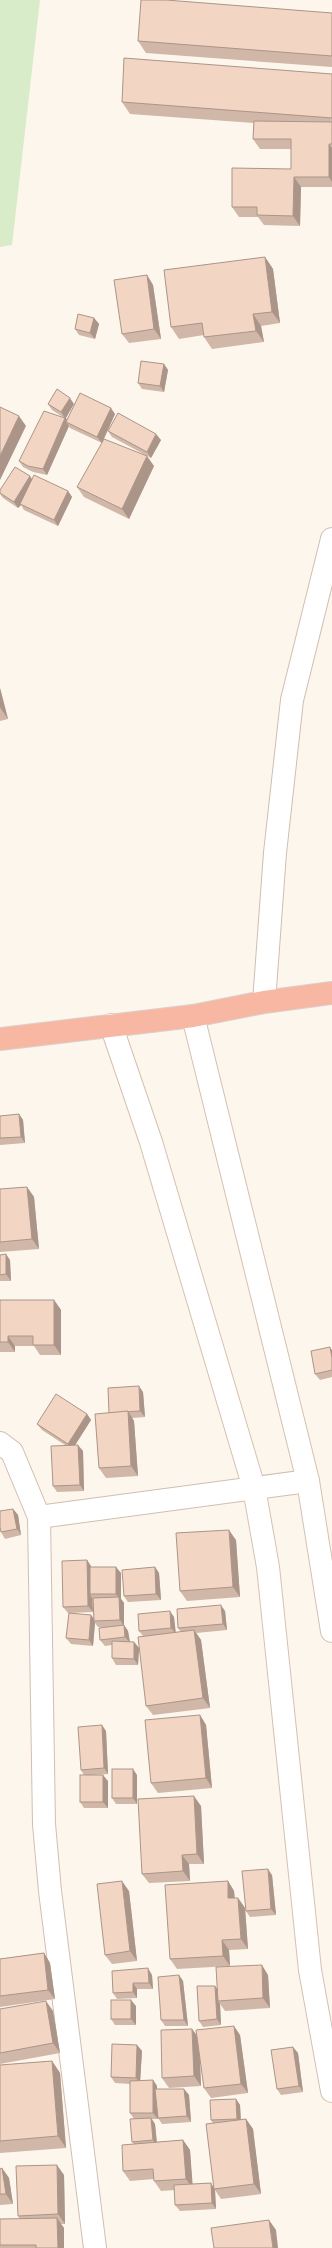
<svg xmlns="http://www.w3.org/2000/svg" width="332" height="2248" viewBox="0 0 332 2248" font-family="'Open Sans',sans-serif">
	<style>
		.green { fill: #d8ecc9 }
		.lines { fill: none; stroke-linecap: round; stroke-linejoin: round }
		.street-casing { stroke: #d1beb0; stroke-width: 24 }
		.secondary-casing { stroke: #d6c0b0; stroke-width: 24 }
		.highway-casing { stroke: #dad1cd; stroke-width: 24 }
		.street { stroke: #fff; stroke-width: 22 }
		.secondary { stroke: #fff; stroke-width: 22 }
		.highway { stroke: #f7b7a3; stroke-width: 22 }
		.wall { fill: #d1b7a8; fill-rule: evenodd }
		.shaded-wall { fill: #aa9588 }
		.building { fill: #f3d5c3; stroke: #aa9588 }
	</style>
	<rect width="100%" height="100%" fill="#fdf6ec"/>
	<!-- green -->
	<path class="green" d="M0,0H40L12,245L0,247Z"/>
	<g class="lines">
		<defs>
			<g id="street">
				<path d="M264,1002L275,853L292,700L332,539"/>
				<path d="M0,1443L12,1452L39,1517L44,1824L50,1891L95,2248"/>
				<path d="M39,1517L308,1481"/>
			</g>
			<g id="secondary">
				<path d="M193,1016L308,1481L332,1631"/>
				<path d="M111,1025L151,1142L254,1488L268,1567L310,1970L332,2091"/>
			</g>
			<path id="highway" d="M0,1039L193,1016L264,1002L332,993"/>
		</defs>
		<!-- street casing -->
		<use href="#street" class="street-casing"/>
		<!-- secondary casing -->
		<use href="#secondary" class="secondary-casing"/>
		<!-- highway casing -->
		<use href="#highway" class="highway-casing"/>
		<!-- street -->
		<use href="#street" class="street"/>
		<!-- secondary -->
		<use href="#secondary" class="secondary"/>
		<!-- highway -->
		<use href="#highway" class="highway"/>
	</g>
	<!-- wall -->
	<g class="wall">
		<path d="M332,13V67L146,53L138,41Z"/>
		<path d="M332,74V187H301L300,226L264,225L258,217H239L232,207L291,169V149H260L253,139L254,123L130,114L122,102Z"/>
		<path d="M265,257L273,269L280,323L261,326L264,342L212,349L204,337V335L179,339L171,327Z"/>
		<path d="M147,275L153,285L161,339L129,343L122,334Z"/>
		<path d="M94,318L99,324L95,339L79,335L75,329Z"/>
		<path d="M164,364L168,370L164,392L142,389L138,383Z"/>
		<path d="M57,389L66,418L67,420L115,414L102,443L70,428L69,426L47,475L33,472L23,467L19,461L63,417L52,410L48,404Z"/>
		<path d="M108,431L161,440L151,458L112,437Z"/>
		<path d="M154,466L129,519L84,497L77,487Z"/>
		<path d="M32,479L68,491L72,497L58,526L24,510L21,505L18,508L3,498L0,494V490Z"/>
		<path d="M0,688L8,719L0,721Z"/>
		<path d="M19,1114L23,1120L25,1143L0,1145V1116Z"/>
		<path d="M27,1187L34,1197L39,1249L0,1252V1189Z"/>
		<path d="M0,1255L10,1260L11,1281H0Z"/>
		<path d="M0,1300H54L61,1310V1355H40L34,1346H15V1352H0Z"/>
		<path d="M332,1350V1377L320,1380L315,1374Z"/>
		<path d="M143,1392L145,1417L132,1418L134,1421L138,1476L106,1478L99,1468L109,1413Z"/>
		<path d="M87,1414L91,1420L75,1445L83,1451L84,1491L57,1492L53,1486L65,1445L42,1430L37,1424Z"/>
		<path d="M13,1509L18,1515L21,1535L5,1539L1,1532Z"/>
		<path d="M236,1540L240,1597L187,1601L180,1591Z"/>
		<path d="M87,1560L91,1567L121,1573V1599L124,1603V1625L128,1631L130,1642H134L139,1648L138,1665H116L112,1658V1645L105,1646L100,1640L114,1627H98L95,1623L93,1646L71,1644L66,1638L69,1613H68L63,1607ZM92,1598L94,1618L69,1613L93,1612Z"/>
		<path d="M155,1567L159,1573L161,1600L128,1602L124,1596Z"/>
		<path d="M225,1611L227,1630L196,1633L201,1640L210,1708L153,1715L146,1706L143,1636L139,1631L174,1617L175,1632H181L178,1628Z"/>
		<path d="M200,1715L206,1725L212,1788L158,1793L151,1783Z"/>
		<path d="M106,1731L108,1774L94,1775L108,1781V1808H84L80,1802L84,1775L81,1770Z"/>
		<path d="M137,1775V1804H116L112,1798Z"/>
		<path d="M201,1806L204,1864H189L190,1881L149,1883L142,1874Z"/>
		<path d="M272,1875L276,1915L250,1917L246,1911Z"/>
		<path d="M228,1881L234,1891L235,1898H238L245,1908L248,1949L229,1950L230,1966L177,1969L170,1959Z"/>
		<path d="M129,1891L137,1961L112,1964L105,1955Z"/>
		<path d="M44,1953L50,1963L55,1999L0,2007V1959Z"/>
		<path d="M152,1975L153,1989H137V1998L117,1999L113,1993Z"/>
		<path d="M179,1975L183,1981L188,2026H165L161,2020Z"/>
		<path d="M268,1975L270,2008L225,2011L220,2004L221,2025L203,2027L199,2021L215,1986L217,1989Z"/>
		<path d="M136,2006V2025H115L111,2019Z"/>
		<path d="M0,2009L53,2011L60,2053L0,2064Z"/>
		<path d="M192,2029L197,2035H240L248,2093L211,2098L204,2088L200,2059L201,2086L169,2088L162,2078Z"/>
		<path d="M137,2045L142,2051L140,2081L153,2080L157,2086V2089H184L189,2095L191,2122L162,2124L158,2118V2119H152L155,2124L157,2142L183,2140L190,2150L192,2184L211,2183L214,2188L213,2123L211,2120L236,2099L240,2105L241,2120L246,2119L253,2129L261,2194L221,2199L215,2190L216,2209L180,2211L175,2205V2190L161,2191L154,2181V2179L130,2181L123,2171L134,2144L132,2142L134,2119L130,2113V2084L115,2083L111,2077Z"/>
		<path d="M298,2053L303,2092L281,2095L277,2089Z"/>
		<path d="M52,2061L60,2073L66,2148L0,2153V2065Z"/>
		<path d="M2,2168L9,2178L13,2204L0,2205V2169Z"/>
		<path d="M64,2175L65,2224H61L64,2228V2248H0V2219H20L18,2216Z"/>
	</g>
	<!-- shaded-wall -->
	<g class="shaded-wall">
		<path d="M329,144L332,148V182L329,177Z"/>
		<path d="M294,177L301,187L300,226L293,216Z"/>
		<path d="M265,257L273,269L280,323L272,312Z"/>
		<path d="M147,275L153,285L161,339L154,329Z"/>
		<path d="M253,314L261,326L264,342L256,331Z"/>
		<path d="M94,318L99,324L95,339L90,333Z"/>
		<path d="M164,364L168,370L164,392L160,386Z"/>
		<path d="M70,398L74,404L66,418L69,424L66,422L69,426L47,475L43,469L65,418L61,412Z"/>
		<path d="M111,408L115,414L102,443L97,437Z"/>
		<path d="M19,416L26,426L0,480V456Z"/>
		<path d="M156,434L161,440L151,458L147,452Z"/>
		<path d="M147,456L154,466L129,519L122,509Z"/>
		<path d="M30,476L34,482L20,504L21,505L18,508L14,502Z"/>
		<path d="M68,491L72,497L58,526L54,520Z"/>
		<path d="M0,688L8,719L1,709L0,707Z"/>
		<path d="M19,1114L23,1120L25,1143L21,1137Z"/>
		<path d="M27,1187L34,1197L39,1249L32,1239Z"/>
		<path d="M6,1254L10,1260L11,1281L6,1274Z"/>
		<path d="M54,1300L61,1310V1355L54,1345Z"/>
		<path d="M8,1336L15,1346V1352L8,1342Z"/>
		<path d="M330,1347L332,1350V1358Z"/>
		<path d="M139,1386L143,1392L145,1417L140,1411Z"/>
		<path d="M128,1411L134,1421L138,1476L131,1466Z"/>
		<path d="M87,1414L91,1420L72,1450L68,1444Z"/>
		<path d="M78,1445L83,1451L84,1491L80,1485Z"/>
		<path d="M13,1509L18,1515L21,1535L17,1529Z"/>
		<path d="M229,1530L236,1540L240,1597L233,1587Z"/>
		<path d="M87,1560L91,1566L92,1594H90L92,1598L93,1612L88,1606Z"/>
		<path d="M116,1567L121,1573V1599L124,1603V1625L128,1631L130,1643L125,1637L124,1626L120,1620L119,1598L116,1594Z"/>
		<path d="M155,1567L159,1573L161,1600L156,1594Z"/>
		<path d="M221,1605L225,1611L227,1630L223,1624Z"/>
		<path d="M170,1611L174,1617L176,1634L171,1628Z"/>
		<path d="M91,1615L96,1621H94L95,1623L93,1646L89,1640Z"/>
		<path d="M194,1630L201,1640L210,1708L203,1698Z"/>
		<path d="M134,1642L139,1648L138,1665L134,1659Z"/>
		<path d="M200,1715L206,1725L212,1788L206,1778Z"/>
		<path d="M102,1725L106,1731L108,1774L104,1768Z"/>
		<path d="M133,1769L137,1775V1804L133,1798Z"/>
		<path d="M103,1775L108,1781V1808L103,1802Z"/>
		<path d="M194,1796L201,1806L204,1864L197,1854Z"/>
		<path d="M182,1855L189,1864L190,1881L183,1871Z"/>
		<path d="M268,1869L272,1875L276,1915L271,1909Z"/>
		<path d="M122,1881L129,1891L137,1961L130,1951Z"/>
		<path d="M228,1881L234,1891L235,1908L228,1898Z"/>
		<path d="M238,1898L245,1908L248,1949L241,1939Z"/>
		<path d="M222,1940L229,1950L230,1966L223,1956Z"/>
		<path d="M44,1953L50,1963L55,1999L48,1990Z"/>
		<path d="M262,1965L268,1975L270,2008L263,1998Z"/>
		<path d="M148,1968L152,1975L153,1989L149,1983Z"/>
		<path d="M179,1975L183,1981L188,2026L184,2020Z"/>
		<path d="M133,1983L137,1989V1998L133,1992Z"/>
		<path d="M215,1986L220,1992L218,2001L220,2004L221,2025L217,2019Z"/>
		<path d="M131,2000L136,2006V2025L131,2019Z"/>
		<path d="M46,2001L53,2011L60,2053L53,2043Z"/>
		<path d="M234,2026L240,2035L248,2093L241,2084Z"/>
		<path d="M192,2029L199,2039L201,2086L194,2076Z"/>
		<path d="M137,2045L142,2051L140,2084L136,2078Z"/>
		<path d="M293,2047L298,2053L303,2092L299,2086Z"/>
		<path d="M52,2061L60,2073L66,2148L58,2136Z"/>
		<path d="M153,2080L157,2086L158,2119L153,2113Z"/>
		<path d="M184,2089L189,2095L191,2122L187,2116Z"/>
		<path d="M236,2099L240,2105L241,2125L237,2119Z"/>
		<path d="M151,2118L155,2124L157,2146L153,2140Z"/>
		<path d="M246,2119L253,2129L261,2194L254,2184Z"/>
		<path d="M183,2140L190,2150L193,2189L186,2179Z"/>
		<path d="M57,2165L64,2175L65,2224L58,2214Z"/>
		<path d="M2,2168L9,2178L13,2204L6,2194Z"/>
		<path d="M211,2183L215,2190L216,2209L212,2203Z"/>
		<path d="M57,2218L64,2228V2248H58Z"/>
		<path d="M269,2220L276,2230L278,2248H273Z"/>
	</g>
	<!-- building -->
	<g class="building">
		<path d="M141,0H166L332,13V56L138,41Z"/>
		<path d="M124,58L332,74V118L122,102Z"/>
		<path d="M254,121L332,122V144H329V177H294L293,216L257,215V207H232V168L291,169V139H253Z"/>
		<path d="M265,257L272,312L253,314L256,331L204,337L202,323L171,327L164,270Z"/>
		<path d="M147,275L154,329L122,334L114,280Z"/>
		<path d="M78,314L94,318L90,333L75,329Z"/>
		<path d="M141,361L164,364L160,386L138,383Z"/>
		<path d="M57,389L70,398L61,412L48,404Z"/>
		<path d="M80,393L111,408L97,437L66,422Z"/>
		<path d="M0,407L19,416L0,456Z"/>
		<path d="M44,411L65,418L43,469L28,466L19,461Z"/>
		<path d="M118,413L156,434L147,452L108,431Z"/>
		<path d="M104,439L147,456L122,509L77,487Z"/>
		<path d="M15,467L30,476L14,502L0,493V490Z"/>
		<path d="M34,475L68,491L54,520L20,504Z"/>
		<path d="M19,1114L21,1137L0,1138V1116Z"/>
		<path d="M27,1187L32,1239L0,1242V1189Z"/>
		<path d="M6,1254V1274L0,1275V1255Z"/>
		<path d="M0,1300H54V1345H33V1336H8V1342H0Z"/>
		<path d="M330,1347L332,1358V1370L315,1374L311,1351Z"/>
		<path d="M139,1386L140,1411L109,1413L108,1388Z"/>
		<path d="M56,1394L87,1414L68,1444L37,1424Z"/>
		<path d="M128,1411L131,1466L99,1468L95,1414Z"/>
		<path d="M78,1445L80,1485L53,1486L51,1446Z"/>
		<path d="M13,1509L17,1529L1,1532L0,1527V1511Z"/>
		<path d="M229,1530L233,1587L180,1591L176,1533Z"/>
		<path d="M87,1560L88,1606L63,1607L62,1561Z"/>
		<rect x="90" y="1567" width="26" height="27"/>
		<path d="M155,1567L156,1594L124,1596L122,1570Z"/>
		<path d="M119,1597L120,1620L94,1621L93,1598Z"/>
		<path d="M221,1605L223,1624L178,1628L177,1609Z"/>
		<path d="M170,1611L171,1628L139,1631L138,1614Z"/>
		<path d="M69,1613L91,1615L89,1640L66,1638Z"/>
		<path d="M124,1625L125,1637L100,1640L99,1628Z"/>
		<path d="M194,1630L203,1698L146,1706L138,1637Z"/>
		<path d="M112,1641L134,1642V1659L112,1658Z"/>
		<path d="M200,1715L206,1778L151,1783L145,1720Z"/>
		<path d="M102,1725L104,1768L81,1770L78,1727Z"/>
		<rect x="112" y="1769" width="21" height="29"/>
		<rect x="80" y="1775" width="23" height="27"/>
		<path d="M194,1796L197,1854L182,1855L183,1871L142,1874L138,1799Z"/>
		<path d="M268,1869L271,1909L246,1911L242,1871Z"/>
		<path d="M122,1881L130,1951L105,1955L97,1884Z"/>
		<path d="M228,1881V1898H238L241,1939L222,1940L223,1956L170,1959L165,1885Z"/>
		<path d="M44,1953L48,1990L0,1996V1959Z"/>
		<path d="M262,1965L263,1998L218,2001L216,1967Z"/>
		<path d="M148,1968L149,1983H133V1992L113,1993L112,1971Z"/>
		<path d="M179,1975L184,2020H161L158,1977Z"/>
		<path d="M197,1986H215L217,2019L199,2021Z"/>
		<rect x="111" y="2000" width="20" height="19"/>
		<path d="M46,2001L53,2043L0,2053V2009Z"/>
		<path d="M234,2026L241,2084L204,2088L196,2030Z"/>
		<path d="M192,2029L194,2076L162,2078L161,2030Z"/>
		<path d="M112,2044L137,2045L136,2078L111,2077Z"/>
		<path d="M293,2047L299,2086L277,2089L271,2050Z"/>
		<path d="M52,2061L58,2136L0,2141V2065Z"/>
		<path d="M153,2080V2113H130V2081Z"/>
		<path d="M155,2089H184L187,2116L158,2118Z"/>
		<path d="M236,2099L237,2119L211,2120L210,2100Z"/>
		<path d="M151,2118L153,2140L132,2142L130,2119Z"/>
		<path d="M246,2119L254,2184L214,2189L206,2124Z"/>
		<path d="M183,2140L186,2179L154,2181L153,2169L123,2171L122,2145Z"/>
		<path d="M57,2165L58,2214L18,2216L16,2166Z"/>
		<path d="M2,2168L6,2194H0V2169Z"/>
		<path d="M211,2183L212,2203L175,2205L174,2185Z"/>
		<path d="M57,2218L58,2248H36V2245H0V2219Z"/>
		<path d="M269,2220L273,2248H214L211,2228Z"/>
	</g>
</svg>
